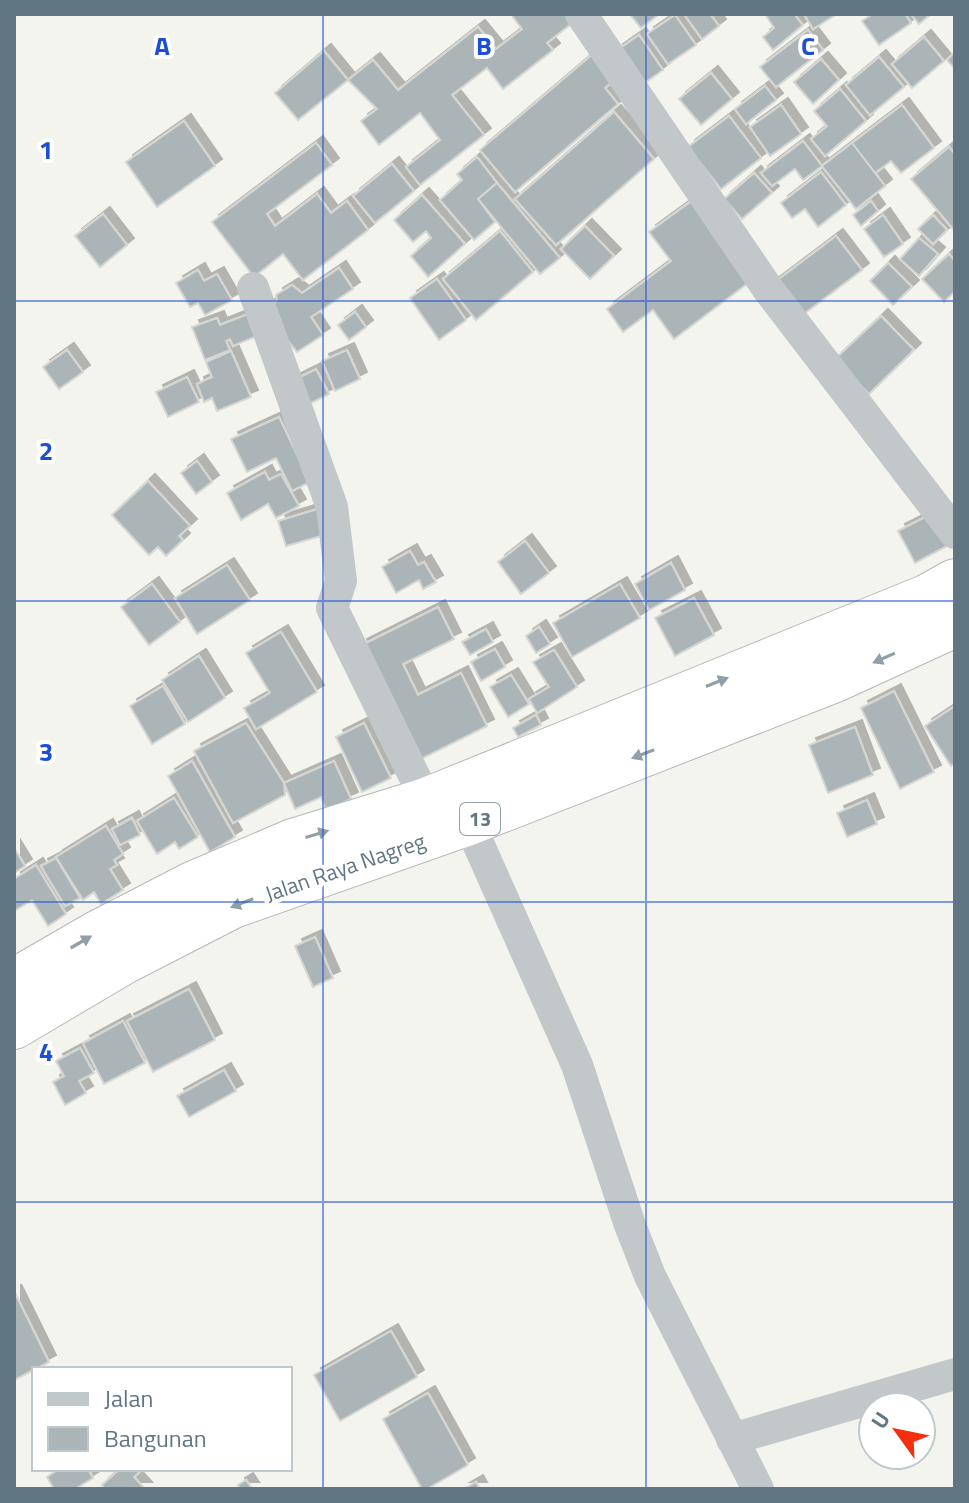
<svg xmlns="http://www.w3.org/2000/svg" width="969" height="1503" viewBox="0 0 969 1503" font-family="'Titillium Web',sans-serif">
	<style>
		.building { fill: #abb5b8; stroke: #d5d5d2; stroke-width: 2; filter: url(#shadow) }
		.lines { fill: none; stroke-linecap: round; stroke-linejoin: round }
		.trunk-casing { stroke: #b4b9bb; stroke-width: 46 }
		.minor { stroke: #c2c7c9; stroke-width: 32 }
		.trunk { stroke: #fff; stroke-width: 44 }
		.oneway { fill: #90a0a8 }
		.grid { fill: none; stroke: #1d4ed8; stroke-width: 2; stroke-opacity: 0.55 }
		.labels { text-anchor: middle; stroke-width: 8; stroke-linejoin: round; paint-order: stroke }
		.shield { fill: #fff; stroke: #90a0a8; stroke-width: 2 }
		.shield-label { font-size: 20px; font-weight: bold; fill: #607783 }
		.street-label { font-size: 22px; fill: #607783; stroke: #fff }
		.grid-label { font-size: 26px; text-anchor: middle; font-weight: bold; fill: #1d4ed8; stroke: #fff; stroke-width: 8; stroke-linejoin: round; paint-order: stroke }
	</style>
	<defs>
		<filter id="shadow"><feDropShadow dx="7" dy="-7" stdDeviation="0" flood-color="#0004"/></filter>
	</defs>
	<rect width="100%" height="100%" fill="#f4f4ef"/>
	<!-- building -->
	<g class="building">
		<path d="M511,14H577L580,17L547,43L553,50L503,89L487,68L452,95L484,135L420,185L406,167L440,140L420,113L379,145L361,121L377,109L348,80L373,60L398,90L478,27L496,49L522,29Z"/>
		<path d="M630,14H658V15L641,28Z"/>
		<path d="M684,14H710L719,26L702,39Z"/>
		<path d="M765,14H794L803,25L773,50L763,37L774,28Z"/>
		<path d="M804,14H837L813,29Z"/>
		<path d="M873,14H905L911,23L879,45L862,21Z"/>
		<path d="M911,14H931L919,24Z"/>
		<path d="M675,15L696,45L668,64L647,34Z"/>
		<path d="M808,30L823,50L776,87L760,67Z"/>
		<path d="M639,35L663,70L640,86L616,51Z"/>
		<path d="M924,37L944,61L912,88L892,64Z"/>
		<path d="M324,51L348,80L298,120L275,93Z"/>
		<path d="M955,52V69L947,60Z"/>
		<path d="M594,53L616,79L605,88L618,104L515,192L480,150Z"/>
		<path d="M879,57L904,87L870,115L846,85Z"/>
		<path d="M821,59L839,80L813,104L794,82Z"/>
		<path d="M711,73L732,99L701,125L679,99Z"/>
		<path d="M765,86L776,100L746,124L735,109Z"/>
		<path d="M840,89L866,121L825,156L811,139L827,126L814,111Z"/>
		<path d="M781,105L801,134L770,156L750,127Z"/>
		<path d="M902,105L934,148L901,173L891,161L875,173L852,143Z"/>
		<path d="M614,112L654,159L556,245L515,199Z"/>
		<path d="M729,116L761,158L721,189L688,147Z"/>
		<path d="M184,121L215,166L157,207L126,162Z"/>
		<path d="M803,141L822,166L803,180L795,169L772,186L761,173Z"/>
		<path d="M316,143L332,165L267,214L275,226L317,194L331,213L347,201L368,230L303,280L283,254L254,277L212,222Z"/>
		<path d="M852,143L885,186L856,209L822,166Z"/>
		<path d="M949,147L955,154V228L953,229L911,179Z"/>
		<path d="M477,157L497,183L478,199L495,222L474,240L440,200L462,180L457,174Z"/>
		<path d="M392,164L414,191L375,223L353,196Z"/>
		<path d="M821,172L846,205L818,227L805,209L792,218L781,203Z"/>
		<path d="M754,173L772,193L742,219L724,199Z"/>
		<path d="M497,183L560,258L540,274L478,199Z"/>
		<path d="M422,195L465,244L428,277L411,256L431,238L426,231L413,242L394,220Z"/>
		<path d="M693,200L752,280L674,339L653,310L623,332L607,309L671,261L649,232Z"/>
		<path d="M871,201L878,211L861,226L853,215Z"/>
		<path d="M103,214L127,245L100,267L75,236Z"/>
		<path d="M883,215L903,244L884,257L864,229Z"/>
		<path d="M933,215L947,230L933,244L918,229Z"/>
		<path d="M585,226L614,256L590,279L561,249Z"/>
		<path d="M500,231L533,272L476,320L443,279Z"/>
		<path d="M836,236L862,270L797,319L771,285Z"/>
		<path d="M919,238L938,254L919,276L900,259Z"/>
		<path d="M949,254L955,261V291L944,302L922,279Z"/>
		<path d="M888,263L912,287L893,305L870,281Z"/>
		<path d="M339,268L353,289L311,317L323,335L297,352L262,309L277,301L276,295L292,285L302,293Z"/>
		<path d="M198,270L204,281L217,274L232,300L205,315L198,303L190,307L176,283Z"/>
		<path d="M437,279L466,320L439,340L410,298Z"/>
		<path d="M355,312L366,327L349,340L338,325Z"/>
		<path d="M248,314L257,336L233,346L230,339L226,341L230,350L205,360L192,327L217,318L220,325Z"/>
		<path d="M881,316L914,350L869,394L835,359Z"/>
		<path d="M67,350L83,372L59,389L43,367Z"/>
		<path d="M347,350L360,379L335,391L322,361Z"/>
		<path d="M231,351L251,397L217,411L212,398L204,402L197,384L212,377L206,362Z"/>
		<path d="M316,369L329,394L303,407L290,382Z"/>
		<path d="M187,377L199,402L168,417L156,392Z"/>
		<path d="M279,417L310,482L292,491L276,458L247,472L231,439Z"/>
		<path d="M197,461L212,482L196,494L181,473Z"/>
		<path d="M265,472L269,480L281,474L299,506L276,518L268,504L241,520L227,493Z"/>
		<path d="M148,481L190,526L179,536L183,540L166,556L158,547L149,555L112,515Z"/>
		<path d="M321,508L328,534L286,546L278,521Z"/>
		<path d="M931,514L947,546L915,563L898,531Z"/>
		<path d="M525,541L549,573L521,594L498,562Z"/>
		<path d="M410,551L418,565L424,562L436,582L423,589L419,580L396,593L382,567Z"/>
		<path d="M671,563L685,590L649,610L635,584Z"/>
		<path d="M227,565L250,600L197,634L175,598Z"/>
		<path d="M152,584L180,622L149,645L121,607Z"/>
		<path d="M620,584L640,618L572,657L553,623Z"/>
		<path d="M694,598L714,635L675,656L655,618Z"/>
		<path d="M438,607L454,639L403,664L418,695L461,673L487,726L417,761L360,646Z"/>
		<path d="M539,627L550,644L536,653L526,636Z"/>
		<path d="M486,629L493,642L470,655L462,642Z"/>
		<path d="M281,632L317,692L256,729L244,708L270,693L246,653Z"/>
		<path d="M495,649L505,667L481,681L471,662Z"/>
		<path d="M554,650L577,687L537,713L529,699L549,687L533,662Z"/>
		<path d="M199,656L225,698L188,722L162,680Z"/>
		<path d="M511,675L529,704L508,717L490,687Z"/>
		<path d="M163,686L185,724L152,744L130,706Z"/>
		<path d="M894,691L934,772L900,789L861,708Z"/>
		<path d="M955,706V763L951,766L925,726Z"/>
		<path d="M536,715L541,725L518,737L513,728Z"/>
		<path d="M246,723L284,783L285,795L233,823L194,751Z"/>
		<path d="M364,723L391,778L362,792L336,737Z"/>
		<path d="M855,727L873,775L828,793L809,745Z"/>
		<path d="M192,761L235,837L210,852L168,776Z"/>
		<path d="M334,761L351,799L326,810L321,797L295,809L284,783Z"/>
		<path d="M174,798L198,837L179,849L175,842L157,854L137,821Z"/>
		<path d="M867,800L877,824L847,837L837,813Z"/>
		<path d="M132,818L140,835L120,845L112,829Z"/>
		<path d="M106,826L123,854L114,860L117,865L110,869L123,890L101,904L94,892L83,900L56,857Z"/>
		<path d="M14,848L25,866L14,873Z"/>
		<path d="M56,858L80,898L65,906L41,866Z"/>
		<path d="M36,865L66,914L48,926L32,900L14,911V879Z"/>
		<path d="M315,937L333,978L313,987L295,946Z"/>
		<path d="M189,989L215,1040L153,1072L127,1021Z"/>
		<path d="M123,1021L145,1063L104,1084L83,1043Z"/>
		<path d="M80,1048L94,1073L79,1081L86,1093L65,1105L53,1082L64,1076L56,1061Z"/>
		<path d="M224,1070L236,1091L189,1117L177,1096Z"/>
		<path d="M14,1291L49,1362L14,1380Z"/>
		<path d="M391,1331L417,1377L340,1421L314,1375Z"/>
		<path d="M428,1393L468,1465L427,1489H422L383,1419Z"/>
		<path d="M59,1469H88L93,1478L75,1489H54L47,1477Z"/>
		<path d="M120,1469H143L134,1477L145,1489H105L102,1485Z"/>
		<path d="M246,1480L252,1489H240L238,1485Z"/>
		<path d="M476,1482L480,1489H464Z"/>
	</g>
	<g class="lines">
		<defs>
			<g id="trunk">
				<path d="M14,981L97,933L192,884L293,841L426,800L926,597L955,581"/>
				<path d="M14,1027L124,962L233,906L469,823L835,680L955,625"/>
			</g>
		</defs>
		<!-- trunk casing -->
		<use href="#trunk" class="trunk-casing"/>
		<!-- minor -->
		<g class="minor">
			<path d="M581,14L768,289L955,533"/>
			<path d="M253,288L332,507L341,581L332,608L426,800"/>
			<path d="M469,823L577,1065L630,1225L650,1276L758,1489"/>
			<path d="M732,1439L955,1374"/>
		</g>
		<!-- trunk -->
		<use href="#trunk" class="trunk"/>
	</g>
	<!-- one-way arrows -->
	<defs><path id="oneway-solid" d="M-6-.8H1V-3.2L6.5 0L1 3.2V.8H-6Z" transform="scale(2)"/></defs>
	<g class="oneway">
		<use href="#oneway-solid" transform="translate(884 658) rotate(156)"/>
		<use href="#oneway-solid" transform="translate(717 682) rotate(-22)"/>
		<use href="#oneway-solid" transform="translate(643 754) rotate(159)"/>
		<use href="#oneway-solid" transform="translate(317 834) rotate(-17)"/>
		<use href="#oneway-solid" transform="translate(242 903) rotate(159)"/>
		<use href="#oneway-solid" transform="translate(81 942) rotate(-30)"/>
	</g>
	<!-- grid -->
	<path class="grid" d="M323,14V1489M646,14V1489M14,301H955M14,601H955M14,902H955M14,1202H955"/>
	<g class="labels">
		<!-- shield labels -->
		<rect class="shield" x="460" y="803" width="40" height="32" rx="6"/>
		<g class="shield-label">
			<text x="480" y="826">13</text>
		</g>
		<!-- street labels -->
		<g class="street-label">
			<text transform="translate(345 867) rotate(-19)" y="8">Jalan Raya Nagreg</text>
		</g>
	</g>
	<g class="grid-label">
		<text x="162" y="55">A</text>
		<text x="484" y="55">B</text>
		<text x="808" y="55">C</text>
		<text x="46" y="159">1</text>
		<text x="46" y="460">2</text>
		<text x="46" y="761">3</text>
		<text x="46" y="1061">4</text>
	</g>
	<!-- border -->
	<rect width="969" height="1503" fill="none" stroke="#607783" stroke-width="32"/>
	<!-- legend -->
	<rect x="32" y="1367" width="260" height="104" fill="#ffffff" stroke="#bfc9cd" stroke-width="2"/>
	<rect x="48" y="1393" width="40" height="12" fill="#c2c7c9" stroke="#bfc9cd" stroke-width="2"/>
	<text x="104" y="1407" font-size="24" fill="#607783">Jalan</text>
	<rect x="48" y="1427" width="40" height="24" fill="#abb5b8" stroke="#bfc9cd" stroke-width="2"/>
	<text x="104" y="1447" font-size="24" fill="#607783">Bangunan</text>
	<!-- north arrow -->
	<g transform="translate(897 1431) rotate(303)"><circle r="38" fill="#ffffff" stroke="#bfc9cd" stroke-width="2"/>
	<path d="M0-6L14 30L0 20L-14 30Z" fill="#f32f10"/>
	<text y="-12" font-size="22" font-weight="bold" text-anchor="middle" fill="#607783">U</text>
	</g>
</svg>
